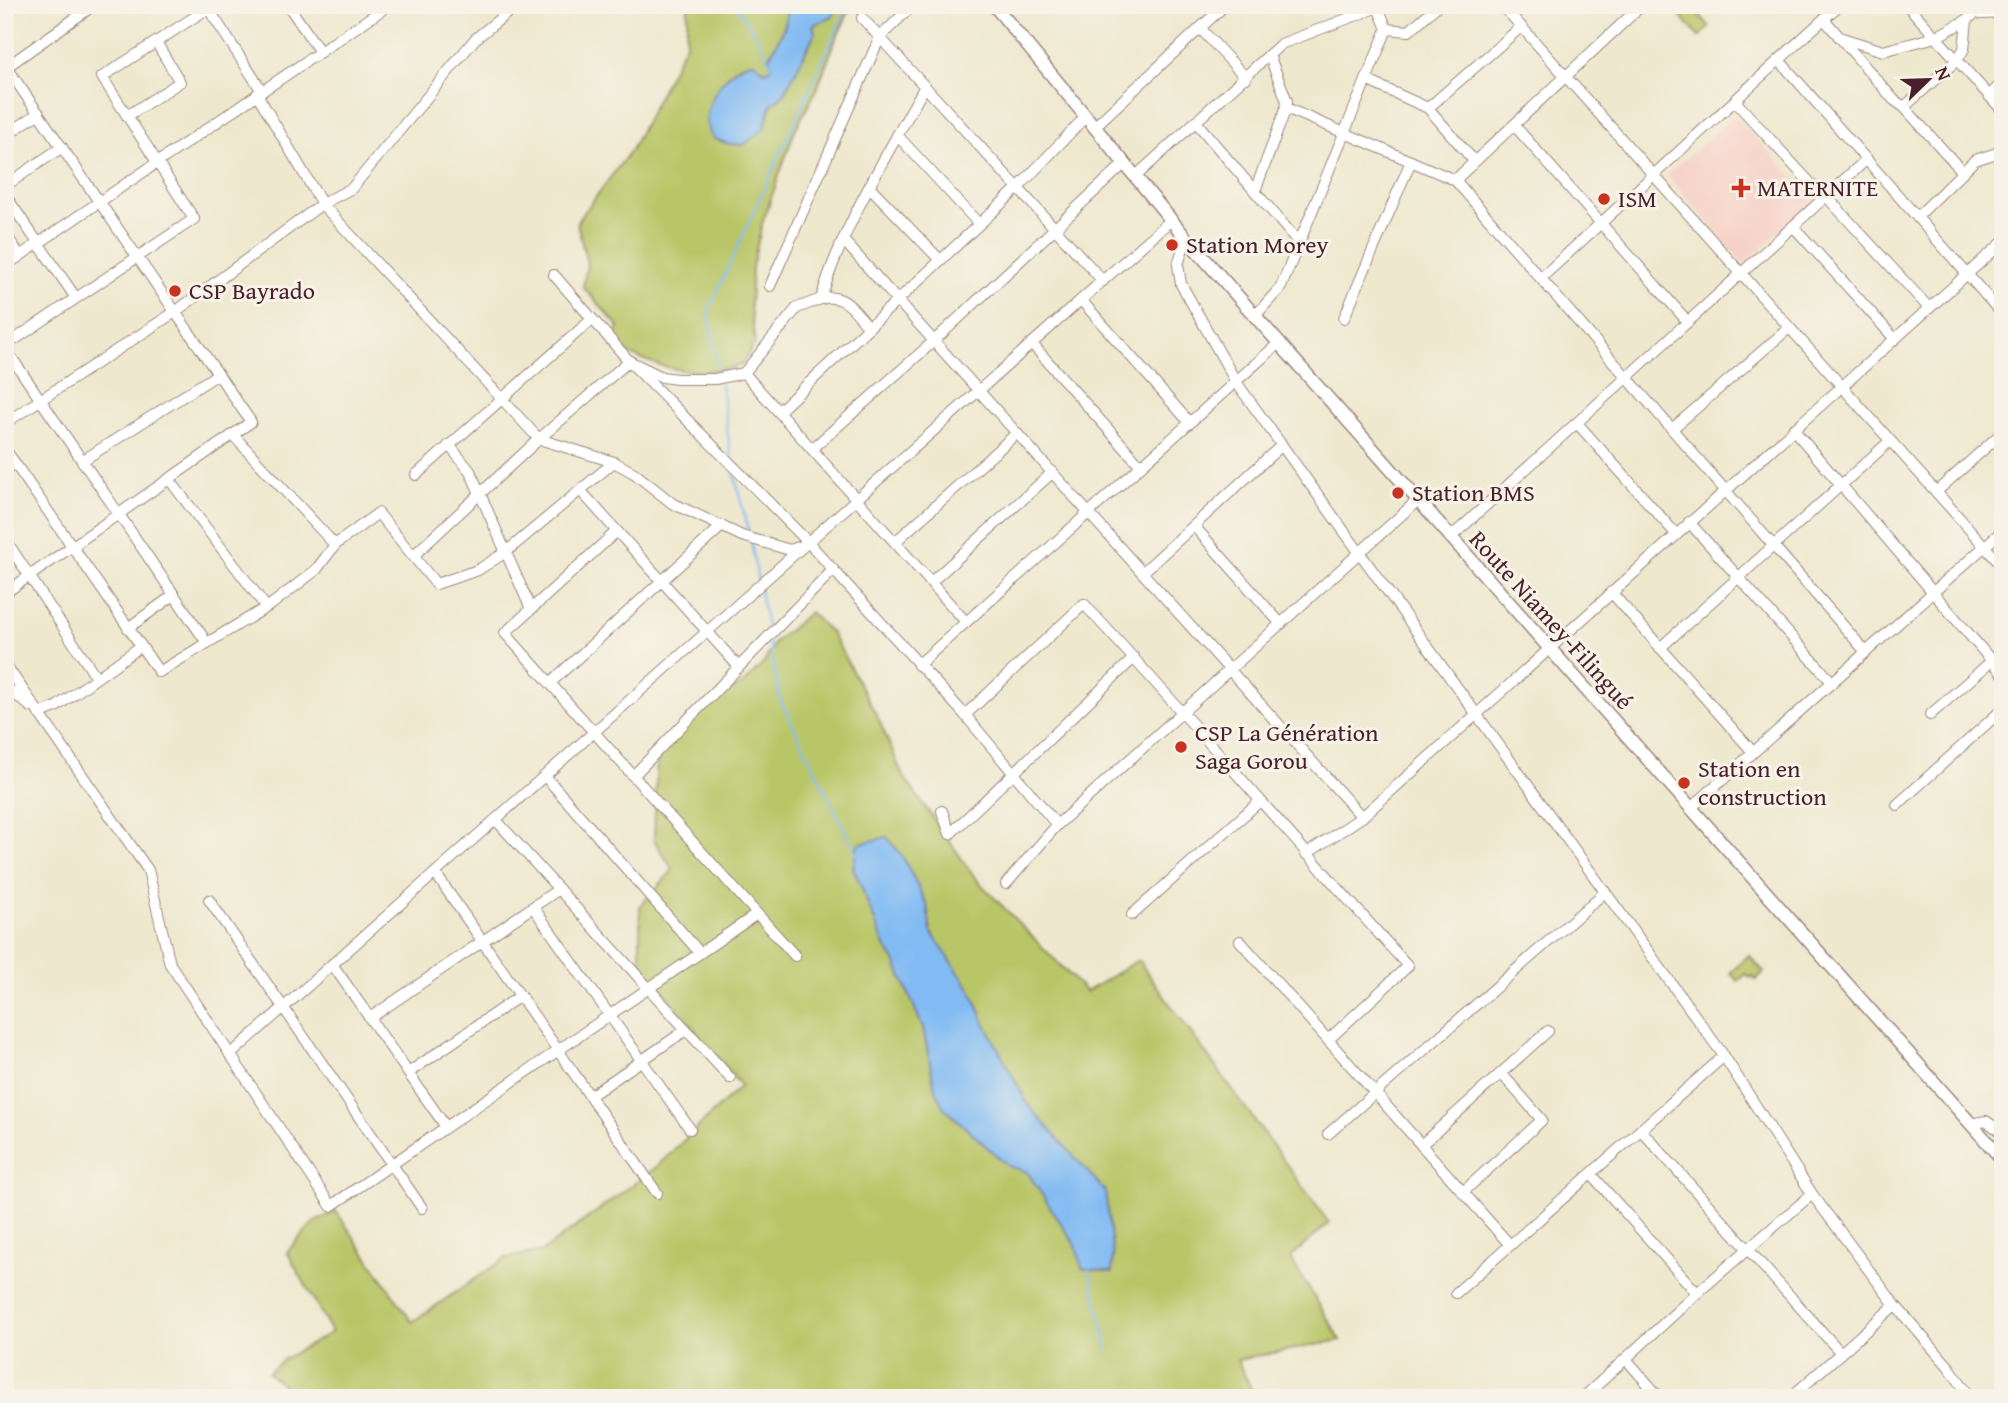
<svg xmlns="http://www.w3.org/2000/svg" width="2008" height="1403" viewBox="0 0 2008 1403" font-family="'Gentium Book Plus',serif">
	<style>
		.built { fill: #f7d1c7 }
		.green { fill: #b9c668; stroke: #82724a; stroke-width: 2 }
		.water { fill: #82bbf3; stroke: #666d8f; stroke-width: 2 }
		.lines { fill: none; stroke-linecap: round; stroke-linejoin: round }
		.stream { stroke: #82bbf3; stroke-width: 2 }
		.minor-casing { stroke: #9c847c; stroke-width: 12 }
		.major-casing { stroke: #9c847c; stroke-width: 15 }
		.minor { stroke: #fff; stroke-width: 10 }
		.major { stroke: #fff; stroke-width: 12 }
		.poi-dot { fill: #c8321e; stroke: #f7f3e8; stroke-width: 2.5 }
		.labels { text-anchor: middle; stroke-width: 6; stroke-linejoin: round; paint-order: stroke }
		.poi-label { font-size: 24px; fill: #4a1f2b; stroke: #f7f3e8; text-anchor: start }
		.street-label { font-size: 24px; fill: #4a1f2b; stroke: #f7f3e8 }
	</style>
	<rect width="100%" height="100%" fill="#f7f3e8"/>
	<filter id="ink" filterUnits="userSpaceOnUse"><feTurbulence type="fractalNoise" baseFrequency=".0143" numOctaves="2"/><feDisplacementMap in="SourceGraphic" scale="14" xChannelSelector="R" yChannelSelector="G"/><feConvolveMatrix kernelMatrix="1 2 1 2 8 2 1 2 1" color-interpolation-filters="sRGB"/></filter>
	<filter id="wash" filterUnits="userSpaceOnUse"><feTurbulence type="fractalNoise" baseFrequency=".00686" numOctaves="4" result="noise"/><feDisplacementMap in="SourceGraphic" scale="28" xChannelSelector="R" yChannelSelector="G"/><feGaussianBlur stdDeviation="1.57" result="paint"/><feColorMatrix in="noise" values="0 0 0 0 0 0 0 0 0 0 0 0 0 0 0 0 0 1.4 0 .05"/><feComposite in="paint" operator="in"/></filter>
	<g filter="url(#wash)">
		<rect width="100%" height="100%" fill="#eee8ce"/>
		<!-- built -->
		<path class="built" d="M1735,115L1815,201L1744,264L1667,175Z"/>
		<!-- green -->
		<g class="green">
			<path d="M691,5H790L786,8C788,27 777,41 769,58L772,67L766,71L754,62C729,63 716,91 709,112L764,129L771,105L784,94L815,33L813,25L815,22L833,16L836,5H852L835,41L817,89L795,130L762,224L752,267L750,306L755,342L742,365C696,379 650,368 610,343L619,327L583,287L587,264L577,222L631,150L686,43L688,8Z"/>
			<path d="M1671,5H1691L1710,27L1699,37Z"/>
			<path d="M810,612L832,634L878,718L902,774L976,879L1086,992L1138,960L1329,1223L1290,1258L1341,1340L1237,1360L1256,1398H300L268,1373L284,1359L332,1332L287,1252L313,1223L336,1211L412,1322L506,1258L543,1251L654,1169L741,1086L640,963V906L673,870L654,840L657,756L710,704L745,682L764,663L775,642Z"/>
			<path d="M1749,955L1764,972L1756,980L1753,976L1751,978L1746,974L1738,981L1730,973Z"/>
		</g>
		<!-- water -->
		<g class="water">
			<path d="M790,5H836L833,16L813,25L815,33L784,94L771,105L764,129L744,145L728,144L713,138C711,135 709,131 708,127C701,104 730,63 754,62L765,71L772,67L769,58C777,41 789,27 786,8Z"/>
			<path d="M887,837L904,859L927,905L931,932L971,990L985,1023L1028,1105L1105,1191L1113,1255L1112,1272L1082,1268L1076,1246L1027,1172L1008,1166L943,1107L934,1084L923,1028L895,961L885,946L853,867L858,844Z"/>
		</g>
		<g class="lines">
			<!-- stream -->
			<g class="stream">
				<path d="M735,5L757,36L772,67"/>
				<path d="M719,375L708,312L848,5"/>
				<path d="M721,384L731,458"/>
				<path d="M734,474L749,533"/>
				<path d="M751,542L758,581"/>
				<path d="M760,590L768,633"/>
				<path d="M769,642L780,699L857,855"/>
				<path d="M1089,1268L1108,1351"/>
			</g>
		</g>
	</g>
	<g filter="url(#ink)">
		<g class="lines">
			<defs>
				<g id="minor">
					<path d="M206,5L262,91"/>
					<path d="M288,5L320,52"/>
					<path d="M1502,5L2003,567"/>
					<path d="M1907,5L2003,111"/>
					<path d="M1976,12L1981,14L2003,13"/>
					<path d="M862,18L1103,281"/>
					<path d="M1824,19L1894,100L1904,107L1962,171"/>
					<path d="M1200,28L1246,78"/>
					<path d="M1387,29L1409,31L1438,5"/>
					<path d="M1839,37L1883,51L1936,37L1967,20L1985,5"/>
					<path d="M1779,60L2003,315"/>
					<path d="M5,65L251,422L5,593"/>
					<path d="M5,68L94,5"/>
					<path d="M1366,80L1428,108L1474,161"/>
					<path d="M257,94L322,204L539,439L614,462L634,473L672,503L742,536L790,550L802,546"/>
					<path d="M1989,96L2003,82"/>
					<path d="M1735,101L1824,198"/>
					<path d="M1904,107L1957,60L1964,49L1967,20"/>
					<path d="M1286,108L1455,180L1866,652"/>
					<path d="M1428,108L1521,27"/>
					<path d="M127,116L180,82L156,42"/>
					<path d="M1196,122L1299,243"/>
					<path d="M1514,125L1688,322"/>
					<path d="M1094,127L1225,5"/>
					<path d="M897,135L979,224"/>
					<path d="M5,136L39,113"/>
					<path d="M1136,176L1281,44L1378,7"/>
					<path d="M1455,180L1642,5"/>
					<path d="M5,186L62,147"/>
					<path d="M870,187L940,260"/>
					<path d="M1255,191L1286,108L1287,101L1269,55"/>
					<path d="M5,195L76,298"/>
					<path d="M1826,196L1929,308"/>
					<path d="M1917,217L1975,160L2003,151"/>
					<path d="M1793,226L1894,338"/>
					<path d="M5,233L20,256"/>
					<path d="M1186,238L1178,265L1181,284L1236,382L1724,1056L1812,1194L1895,1305L1949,1367L1971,1398"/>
					<path d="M844,241L1362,817"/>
					<path d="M5,266L389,5"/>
					<path d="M554,275L629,361L809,543L965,715L1057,825"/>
					<path d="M1541,278L1839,5"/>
					<path d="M770,286L880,37L913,5"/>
					<path d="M821,299C846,293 853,310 869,327"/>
					<path d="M1081,300L1190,423"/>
					<path d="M1255,316L1281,287L1387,29L1377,5"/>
					<path d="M1344,318L1411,161"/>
					<path d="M1032,344L1141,466"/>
					<path d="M5,346L194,219L102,77L213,5"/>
					<path d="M5,348L207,643"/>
					<path d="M744,373L966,622"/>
					<path d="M779,411L1018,188L1086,116"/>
					<path d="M5,423L175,312L322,204L352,188L475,39L517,5"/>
					<path d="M1577,423L1676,534"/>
					<path d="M1672,429L1789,328"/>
					<path d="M1793,429L2003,674"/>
					<path d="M233,435L335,545"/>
					<path d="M449,445L470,471L531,609"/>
					<path d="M5,449L159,672L272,604L316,570L335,545L378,513L436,584L478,570L506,552L614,462"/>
					<path d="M812,449L934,341L1125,163"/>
					<path d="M82,461L218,374"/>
					<path d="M416,475L591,320"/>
					<path d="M169,479L266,607"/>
					<path d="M580,490L739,667"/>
					<path d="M1936,492L2003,432"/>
					<path d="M1689,522L1832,682"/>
					<path d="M1194,526L1281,624"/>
					<path d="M617,531L505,633L795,956"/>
					<path d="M1450,538L1867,159"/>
					<path d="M5,539L96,677"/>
					<path d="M895,542L1017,433"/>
					<path d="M413,556L539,439L629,361L662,377L677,379H715L744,373L797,308L821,299C841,229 889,151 925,86"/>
					<path d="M1143,572L1282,445"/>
					<path d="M931,582L1053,472"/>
					<path d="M1611,592L1753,752"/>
					<path d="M128,628L174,595"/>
					<path d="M1660,648L1890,441"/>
					<path d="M5,664L148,870L170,964L331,1206L757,914"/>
					<path d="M918,665L1279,343"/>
					<path d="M550,683L722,526"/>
					<path d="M5,686L31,707"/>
					<path d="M39,714L56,707L141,646"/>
					<path d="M965,715L1084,604C1194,723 1299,846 1408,966L1328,1040"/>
					<path d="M1930,715L2003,651"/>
					<path d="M545,776L700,953"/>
					<path d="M633,776L833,570"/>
					<path d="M1897,805L2003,709"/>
					<path d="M1691,808L2003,530"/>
					<path d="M942,811L950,834L1134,658"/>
					<path d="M496,820L730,1078"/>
					<path d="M1306,854L1362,817L2003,242"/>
					<path d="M435,873L657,1193"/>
					<path d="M1006,884L1057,825L1417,501"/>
					<path d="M209,900L422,1208"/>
					<path d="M533,907L690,1129"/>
					<path d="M1132,915L1260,801"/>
					<path d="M1240,941L1510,1245"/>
					<path d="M332,964L446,1127"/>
					<path d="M370,1018L559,889"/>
					<path d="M230,1055L1171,220"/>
					<path d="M408,1073L520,996"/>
					<path d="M590,1096L686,1030"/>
					<path d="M1971,1124L1986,1121L2003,1133"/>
					<path d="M1641,1130L1841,1353"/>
					<path d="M1328,1134L1605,892"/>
					<path d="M1421,1145L1548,1031"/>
					<path d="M1591,1174L1697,1293"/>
					<path d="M1463,1192L1542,1120L1501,1073"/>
					<path d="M1456,1293L1724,1056"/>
					<path d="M1626,1359L1660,1398"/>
					<path d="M1583,1398L1697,1293L1812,1194"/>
					<path d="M1790,1398L1895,1305"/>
				</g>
				<path id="major" d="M994,5L1186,238L2003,1160"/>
			</defs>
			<!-- minor casing -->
			<use href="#minor" class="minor-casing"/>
			<!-- major casing -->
			<use href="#major" class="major-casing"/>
			<!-- minor -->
			<use href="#minor" class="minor"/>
			<!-- major -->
			<use href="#major" class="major"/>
		</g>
	</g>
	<!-- markers -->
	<g class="poi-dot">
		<path d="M1737.5 177.5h7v7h7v7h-7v7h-7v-7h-7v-7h7z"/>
		<circle cx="1604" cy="199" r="7"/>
		<circle cx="1172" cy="245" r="7"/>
		<circle cx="175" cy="291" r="7"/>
		<circle cx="1398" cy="493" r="7"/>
		<circle cx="1181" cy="747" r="7"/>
		<circle cx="1684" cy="783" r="7"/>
	</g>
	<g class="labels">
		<!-- poi labels -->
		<g class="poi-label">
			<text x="1757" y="196">MATERNITE</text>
			<text x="1618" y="207">ISM</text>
			<text x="1186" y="253">Station Morey</text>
			<text x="189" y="299">CSP Bayrado</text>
			<text x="1412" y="501">Station BMS</text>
			<text x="1195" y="741">CSP La Génération<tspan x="1195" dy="28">Saga Gorou</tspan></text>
			<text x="1698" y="777">Station en<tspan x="1698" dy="28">construction</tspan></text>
		</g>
		<!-- street labels -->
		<g class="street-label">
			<text transform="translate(1551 620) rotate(48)" y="8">Route Niamey-Filingué</text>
		</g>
	</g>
	<!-- margin -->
	<rect width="2008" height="1403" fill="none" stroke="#f7f3e8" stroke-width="28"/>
	<!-- north arrow -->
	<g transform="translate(1928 80) rotate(67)" stroke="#f7f3e8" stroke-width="5" paint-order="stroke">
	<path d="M0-5L12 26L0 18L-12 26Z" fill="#4a1f2b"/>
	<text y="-10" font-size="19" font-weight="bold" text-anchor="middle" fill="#4a1f2b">N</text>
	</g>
</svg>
